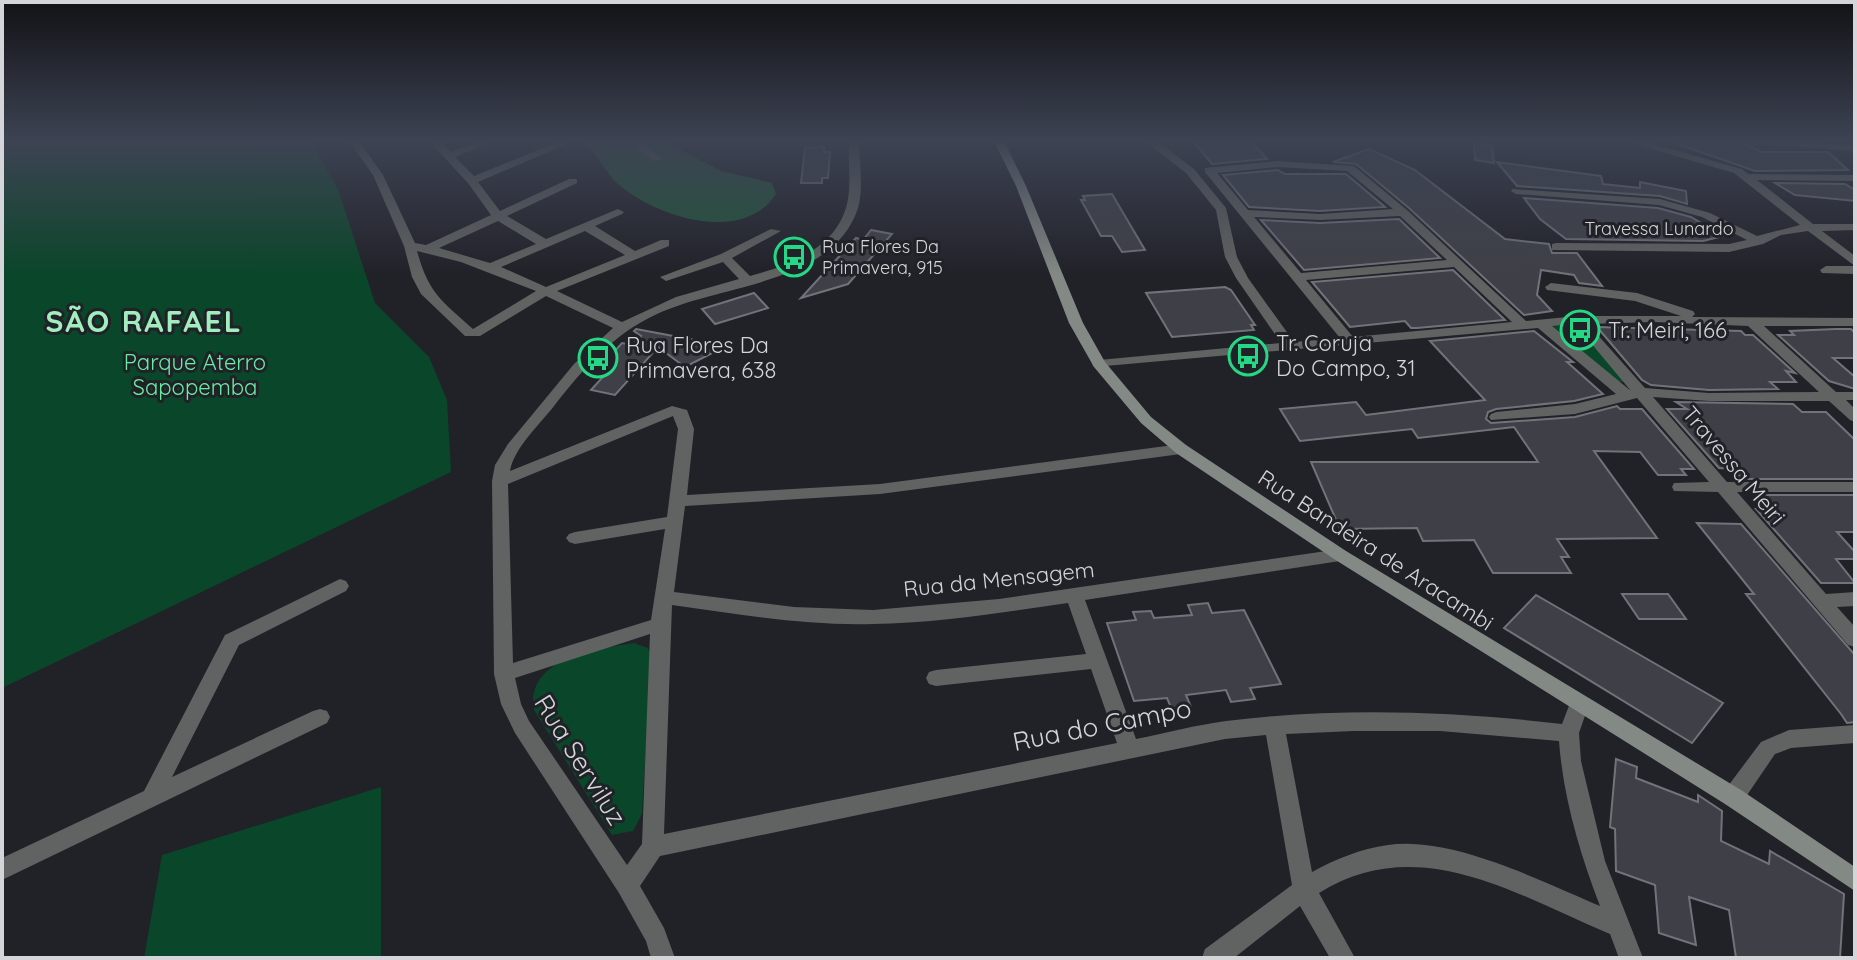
<svg xmlns="http://www.w3.org/2000/svg" width="1857" height="960" viewBox="0 0 1857 960" font-family="Quicksand,sans-serif">
	<style>
		.green { fill: #0a4629 }
		.forest { fill: #205638 }
		.building { fill: #3f4047; stroke: #71727a; stroke-width: 2 }
		.lines { fill: none; stroke-linecap: round; stroke-linejoin: round }
		.street { fill: #606361; fill-rule: evenodd }
		.secondary { fill: #838985; fill-rule: evenodd }
		.labels { text-anchor: middle; stroke-width: 6; stroke-linejoin: round; paint-order: stroke }
		.far-street-label { font-size: 18px; fill: #d4d5d9; stroke: #212128 }
		.far-poi-label { font-size: 18px; fill: #d4d5d9; stroke: #212128; text-anchor: start }
		.poi-label { font-size: 22px; fill: #d4d5d9; stroke: #212128; text-anchor: start }
		.park-label { font-size: 22px; fill: #67eda3; stroke: #212128 }
		.street-label { font-size: 22px; fill: #d4d5d9; stroke: #212128 }
		.near-street-label { font-size: 26px; fill: #d4d5d9; stroke: #212128 }
		.district-label { font-size: 30px; font-weight: bold; letter-spacing: 2px; fill: #a1edbd; stroke: #212128 }
	</style>
	<rect width="100%" height="100%" fill="#212128"/>
	<!-- green -->
	<g class="green">
		<path d="M2,141H310L338,189L375,303L429,357L447,400L451,472L2,688Z"/>
		<path d="M1570,325L1578,326L1632,382H1614L1550,326Z"/>
		<path d="M634,643L648,648L651,656L642,814L633,831L612,835L534,710C525,658 596,649 634,643Z"/>
		<path d="M381,787V958H144L162,855Z"/>
	</g>
	<!-- forest -->
	<path class="forest" d="M582,141H663L721,171L772,183L776,194C743,245 656,217 618,184C604,171 598,153 582,141Z"/>
	<!-- building -->
	<g class="building">
		<path d="M1193,141H1251L1267,159L1212,164Z"/>
		<path d="M1680,141L1744,143L1761,152H1828L1848,170L1755,171L1680,145Z"/>
		<path d="M1474,144L1492,146L1494,163L1475,160Z"/>
		<path d="M824,147V152H830L828,178H822V183H801L805,148Z"/>
		<path d="M1369,149L1415,170L1505,239L1549,244L1552,253H1577L1602,286L1579,283L1574,275L1541,270L1537,295L1552,311L1524,315L1409,208L1356,164L1333,162Z"/>
		<path d="M1497,162L1601,176L1603,184L1640,188V182L1686,191L1687,204L1660,196L1517,186Z"/>
		<path d="M1278,170L1285,174H1346L1385,207L1320,211L1249,207L1223,175Z"/>
		<path d="M1775,183L1845,184L1855,190V201L1795,195Z"/>
		<path d="M1112,194L1145,250L1122,252L1112,236H1101L1081,200H1085L1083,196Z"/>
		<path d="M1524,198L1658,208L1691,217L1723,236L1703,241L1566,239L1540,219Z"/>
		<path d="M1399,219L1440,258L1304,270L1261,220L1320,223Z"/>
		<path d="M871,230L892,234L848,284L801,298L856,238L863,240Z"/>
		<path d="M1453,270L1505,320L1417,328H1411L1405,321L1350,327L1312,282Z"/>
		<path d="M1225,287L1231,290L1255,325H1251L1254,330L1172,337L1146,293Z"/>
		<path d="M754,293L768,308L715,324L702,309Z"/>
		<path d="M1597,327L1741,331L1745,335H1753L1795,373L1786,371L1796,382H1770L1778,389L1709,390L1651,385L1642,380Z"/>
		<path d="M636,329L668,335L726,346L685,367L658,347L615,395L591,390L603,377L593,375L622,343L632,345L641,336L634,331Z"/>
		<path d="M1836,329H1851L1855,333V358H1833L1855,377V389L1829,381L1778,335H1794L1790,331Z"/>
		<path d="M1534,331L1573,362H1567L1603,394L1574,401L1496,409L1488,412L1486,419L1491,423L1575,417L1617,406L1620,409H1642L1694,469H1681L1686,475H1658L1640,452L1594,451L1657,538L1557,539L1569,557H1561L1571,573H1493L1474,540L1423,541L1417,528L1340,529L1311,462H1538L1514,427L1418,438L1412,429L1300,441L1280,409L1356,402L1366,415L1485,400L1430,341Z"/>
		<path d="M1676,402L1793,404L1802,412H1826L1855,440V479H1742L1733,469L1719,468L1667,409H1687Z"/>
		<path d="M1756,495H1855V532H1837L1855,552V559H1836L1855,583H1821L1756,509H1763L1757,502H1763Z"/>
		<path d="M1697,523L1741,524L1855,655V722L1847,723L1841,714L1746,594H1754Z"/>
		<path d="M1622,594H1668L1686,619H1639Z"/>
		<path d="M1536,595L1713,697L1723,703L1692,743L1504,628Z"/>
		<path d="M1208,603L1212,613L1244,610L1281,684L1250,688L1255,699L1231,702L1226,690L1186,695L1191,707L1172,710L1167,698L1134,701L1107,623L1136,620L1133,612L1151,611L1154,618L1192,615L1188,605Z"/>
		<path d="M1616,759L1637,767L1636,778L1698,802V795L1722,811L1721,841L1769,864L1770,851L1844,894L1840,958H1736L1729,910L1689,897L1696,945L1659,933L1655,885L1616,871L1615,829L1610,827Z"/>
	</g>
	<g class="lines">
		<!-- street -->
		<g class="street">
			<path d="M349,141H359L383,175L415,243L426,245L491,215L468,183L429,141H440L450,152L479,141H493L455,157L474,176L560,141H574L478,182L500,211L569,179H577V183L507,216L546,239L618,209L624,212L622,214L595,226L635,251L661,240H669V246L557,291L622,322L676,297L739,279L723,262L666,281L660,277L721,254L771,229L781,231L732,258L750,276C791,265 840,247 848,199C851,180 848,160 849,141H859C859,163 864,187 858,208C833,285 720,284 657,314C613,334 583,369 554,406C540,424 514,448 510,471L672,406L687,410L694,429L687,495L880,484L1181,444L1186,445L1189,449L1181,454L880,494L685,506L674,592L794,607L873,610L999,599L1340,549L1346,551L1349,555L1346,559L1340,561L1085,600L1136,739C1166,733 1196,725 1226,721C1337,707 1452,711 1562,724L1572,698L1579,696L1586,698L1589,704L1579,733L1581,761L1605,861L1643,958H1619L1610,934C1515,894 1418,831 1319,893L1355,958H1330L1300,906L1234,958H1202L1205,949L1292,885L1266,735L1225,739L660,856L640,886L664,928L675,958H651L646,941L619,893L515,733L501,704L494,674L492,481L495,465L508,444L574,364L613,328L546,296L480,336H465L421,294L412,277L404,246L373,175ZM498,221L536,244L490,263L439,248ZM585,231L625,255L546,287L501,267ZM417,251L461,262L536,291L473,329C441,300 429,294 417,251ZM673,416L678,429L667,517L575,532L569,534L566,538L569,542L575,544L665,529L651,620L513,663L508,484ZM1068,603L1086,654L936,670L929,672L926,678L929,684L936,686L1091,669L1117,743L664,834L672,605C738,614 806,626 873,624C938,623 1004,612 1068,603ZM650,634L642,844L627,865L529,721L521,704L515,678ZM1354,731H1440L1559,741C1563,797 1580,854 1600,906C1541,881 1452,836 1388,845C1360,849 1336,859 1312,872L1286,734Z"/>
			<path d="M630,141H641L662,159L653,161Z"/>
			<path d="M1145,141H1157L1194,169L1226,208L1237,257L1248,278L1294,342L1340,338L1205,172V168L1278,161L1354,166L1407,210L1526,321L1578,316H1681L1635,301L1547,290L1545,287L1551,283L1637,293L1693,311L1695,314L1692,317L1855,318V326H1764L1836,392H1855V400H1846L1855,409V422L1850,420L1829,401H1709L1653,397L1727,482H1855V492H1737L1826,594L1855,592V606L1837,607L1855,627V647L1848,645L1718,492L1674,491L1672,487L1674,483L1709,482L1637,398L1575,414L1491,420L1489,417L1491,414L1496,412L1575,404L1616,394L1538,328L1094,367L1092,364L1099,360L1281,343L1236,278L1225,257L1216,210L1186,173ZM1278,167L1347,171L1393,209L1320,214L1248,210L1217,173ZM1400,216L1447,260L1301,273L1254,217L1320,220ZM1454,267L1512,322L1353,337L1306,280ZM1654,322L1748,326L1819,392L1709,393L1645,388L1588,324ZM1575,324L1631,391L1552,326Z"/>
			<path d="M1625,141H1642L1742,169L1748,174L1855,175V181L1757,180L1813,224H1855V230L1822,231L1855,256V266L1808,231L1781,235L1763,244L1729,252L1552,250V244L1556,243L1729,244L1747,240L1702,217L1659,205L1516,194L1511,191L1512,189L1660,199L1710,213L1757,236L1800,225L1734,173Z"/>
			<path d="M1753,141L1855,145V151L1758,144Z"/>
			<path d="M1826,266H1855V274L1822,273L1820,270Z"/>
			<path d="M340,579L346,581L349,586L346,591L239,645L172,777L313,711L320,709L327,711L330,717L327,723L2,880V858L144,791L225,635Z"/>
			<path d="M1855,725V743L1791,748L1775,754L1741,804L1733,807L1725,804L1722,797L1725,790L1761,742L1789,730Z"/>
		</g>
		<!-- secondary -->
		<path class="secondary" d="M994,141H1004L1026,186L1083,323L1105,362L1151,417L1186,445L1346,551L1741,790L1855,867V891L1725,804L1334,559L1176,453L1141,423L1094,367L1069,323L1016,186Z"/>
	</g>
	<!-- sky -->
	<linearGradient id="sky" x2="0" y2="1"><stop stop-color="#121216"/><stop offset="0.51" stop-color="#3d4353"/><stop offset="1" stop-color="#3d4353" stop-opacity="0"/></linearGradient>
	<rect width="1857" height="276" fill="url(#sky)"/>
	<!-- icons -->
	<defs>
		<symbol id="bus-ring" viewBox="-11 -11 22 22"><circle r="9.5" fill="#212128" stroke="#25d886" stroke-width="1.5"/><path d="M-5-6H5V4H4V6H2V4H-2V6H-4V4H-5ZM-3.5-4V0h7V-4ZM-3.5 1.2v1.5H-2V1.2ZM2 1.2v1.5H3.5V1.2Z" fill="#25d886"/></symbol>
	</defs>
	<g fill-rule="evenodd">
		<use href="#bus-ring" x="772" y="235" width="44" height="44"/>
		<use href="#bus-ring" x="1558" y="308" width="44" height="44"/>
		<use href="#bus-ring" x="1226" y="334" width="44" height="44"/>
		<use href="#bus-ring" x="576" y="336" width="44" height="44"/>
	</g>
	<g class="labels">
		<!-- far-street labels -->
		<g class="far-street-label">
			<text x="1659" y="235">Travessa Lunardo</text>
		</g>
		<!-- far-poi labels -->
		<g class="far-poi-label">
			<text x="822" y="253">Rua Flores Da<tspan x="822" dy="21">Primavera, 915</tspan></text>
		</g>
		<!-- poi labels -->
		<g class="poi-label">
			<text x="1608" y="338">Tr. Meiri, 166</text>
			<text x="1276" y="351">Tr. Coruja<tspan x="1276" dy="25">Do Campo, 31</tspan></text>
			<text x="626" y="353">Rua Flores Da<tspan x="626" dy="25">Primavera, 638</tspan></text>
		</g>
		<!-- park labels -->
		<g class="park-label">
			<text x="195" y="370">Parque Aterro<tspan x="195" dy="25">Sapopemba</tspan></text>
		</g>
		<!-- street labels -->
		<g class="street-label">
			<text transform="translate(1734 465) rotate(50)" y="8">Travessa Meiri</text>
			<text transform="translate(1376 550) rotate(33)" y="8">Rua Bandeira de Aracambi</text>
			<text transform="translate(999 579) rotate(-6)" y="8">Rua da Mensagem</text>
		</g>
		<!-- near-street labels -->
		<g class="near-street-label">
			<text transform="translate(1102 725) rotate(-11)" y="9">Rua do Campo</text>
			<text transform="translate(580 760) rotate(58)" y="9">Rua Serviluz</text>
		</g>
		<!-- district labels -->
		<g class="district-label">
			<text x="144" y="332">SÃO RAFAEL</text>
		</g>
	</g>
	<!-- border -->
	<rect width="1857" height="960" fill="none" stroke="#d4d5d9" stroke-width="8"/>
</svg>
